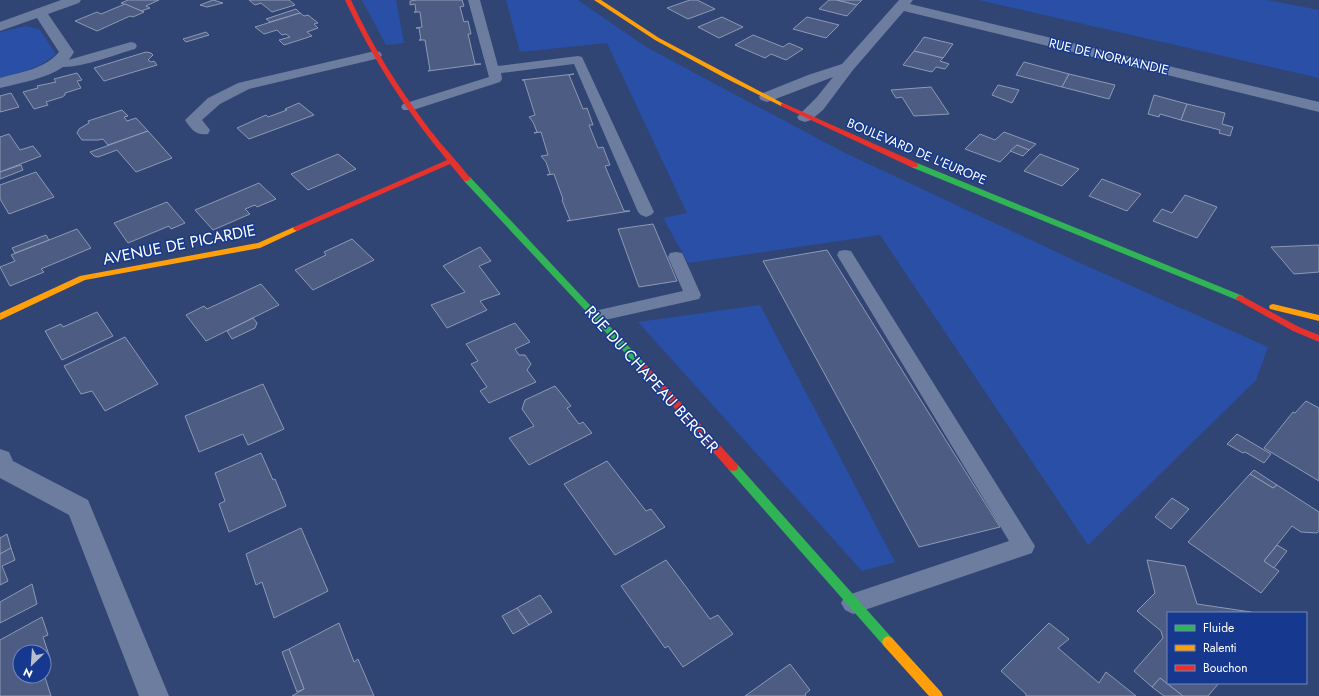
<svg xmlns="http://www.w3.org/2000/svg" width="1319" height="696" viewBox="0 0 1319 696" font-family="Jost,sans-serif">
	<style>
		.green { fill: #294fa6 }
		.building { fill: #4c5c82; stroke: #8d99b5 }
		.lines { fill: none; stroke-linecap: round; stroke-linejoin: round }
		.lane { fill: #6d7d9f; fill-rule: evenodd }
		.street { fill: #6d7d9f; fill-rule: evenodd }
		.fast { fill: #30b455; fill-rule: evenodd }
		.slow { fill: #ff9f0a; fill-rule: evenodd }
		.jam { fill: #e5322d; fill-rule: evenodd }
		.labels { text-anchor: middle; stroke-width: 3; stroke-linejoin: round; paint-order: stroke }
		.far-street-label { font-size: 13px; fill: #fff; stroke: #16398f }
		.street-label { font-size: 16px; fill: #fff; stroke: #16398f }
	</style>
	<rect width="100%" height="100%" fill="#314574"/>
	<!-- green -->
	<g class="green">
		<path d="M362,0H396L404,43L386,45Z"/>
		<path d="M506,0H578L646,47L843,152L1078,262L1268,347L1256,380L1088,545L880,235L688,263L663,218L687,213L607,43L520,52Z"/>
		<path d="M979,0H1268L1319,10V78Z"/>
		<path d="M26,26L39,29L56,54C39,69 21,72 0,78V32Z"/>
		<path d="M760,305L895,562L862,571L638,322Z"/>
	</g>
	<!-- building -->
	<g class="building">
		<path d="M128,0H159L146,6L150,8L141,11L121,3Z"/>
		<path d="M213,0L223,3L207,7L200,5Z"/>
		<path d="M249,0H289L295,5L272,12L261,3L255,5Z"/>
		<path d="M417,0H462L464,6L460,7L464,22L468,21L471,34H468L475,64H481L428,71L430,70L425,40H419H421L419,28H416L422,27L420,12H414H416L415,4L410,5V1Z"/>
		<path d="M690,0H697L715,9L688,19L667,8Z"/>
		<path d="M829,0H837L857,5L847,16L819,9Z"/>
		<path d="M837,0H862L857,5Z"/>
		<path d="M125,4L144,12L133,17L130,16L97,31L75,21L97,12L101,14Z"/>
		<path d="M296,9L300,13L270,22L266,19Z"/>
		<path d="M300,13L304,16L308,15L318,23L314,24L318,28L307,32L312,36L284,45L279,40L290,37L286,34L282,35L277,30L264,34L255,27Z"/>
		<path d="M722,17L743,27L719,38L698,27Z"/>
		<path d="M807,17L839,25L826,38L793,29Z"/>
		<path d="M206,32L209,35L186,42L183,39Z"/>
		<path d="M753,35L783,47L789,43L803,49L786,60L771,54L765,58L735,45Z"/>
		<path d="M924,37L953,44L943,58L914,51Z"/>
		<path d="M914,51L943,58L940,61L949,64L945,69L936,67L932,72L903,65Z"/>
		<path d="M146,52L151,53L153,55L148,60L151,62L154,61L157,65L104,81L94,68Z"/>
		<path d="M1024,62L1069,74L1062,87L1016,75Z"/>
		<path d="M77,73L82,80L77,81L81,88L65,93V95L62,97L46,102L48,105L34,109L23,92L38,88L37,86L56,82L54,79Z"/>
		<path d="M574,74L569,75L583,109L587,108L593,125H589L598,148L603,147L610,165L605,166L624,211H630L567,221L570,220L562,200L563,199L554,174L547,175L550,174L546,162L541,156L548,155L541,132L534,133L537,132L533,122L529,117L535,115L524,80H522Z"/>
		<path d="M1069,74L1115,85L1109,99L1062,87Z"/>
		<path d="M998,85L1019,90L1012,103L992,95Z"/>
		<path d="M931,87L949,114L914,116L902,97L896,98L891,90Z"/>
		<path d="M11,93L19,107L0,112V96Z"/>
		<path d="M1154,95L1187,104L1181,120L1160,114L1159,117L1148,114Z"/>
		<path d="M299,103L314,115L249,139L237,128L266,115L268,117L287,110L285,109Z"/>
		<path d="M1187,104L1225,113L1222,124L1233,127L1230,136L1219,133L1220,130L1181,120Z"/>
		<path d="M122,110L128,116L124,117L127,121L136,118L148,131L108,145L103,139L98,140H82L77,133L79,129L89,123L88,121Z"/>
		<path d="M148,131L172,158L136,172L117,150L98,157L94,156L90,152Z"/>
		<path d="M1004,132L1036,144L1029,150L1017,145L1000,162L965,149L980,134L995,140Z"/>
		<path d="M9,134L20,150L33,146L41,156L0,172V137Z"/>
		<path d="M1017,145L1029,150L1023,156L1010,151Z"/>
		<path d="M338,154L356,169L308,190L291,174Z"/>
		<path d="M1040,154L1079,169L1062,186L1024,171Z"/>
		<path d="M21,165L23,170L0,179V172Z"/>
		<path d="M36,172L54,197L9,214L0,199V185Z"/>
		<path d="M1102,179L1141,194L1127,211L1089,196Z"/>
		<path d="M259,183L276,199L257,207L255,205L245,209L250,214L213,230L195,210Z"/>
		<path d="M1185,195L1217,207L1197,238L1153,221L1162,209L1172,213Z"/>
		<path d="M167,202L185,223L171,229L169,226L128,243L114,223Z"/>
		<path d="M653,224L677,281L639,287L618,229Z"/>
		<path d="M77,229L91,248L41,269L44,272L10,286L0,267L15,261L11,255Z"/>
		<path d="M46,235L49,240L15,253L12,248Z"/>
		<path d="M352,239L374,260L313,290L295,270L326,255L324,252Z"/>
		<path d="M1319,245V272L1294,274L1271,247Z"/>
		<path d="M480,247L491,261L479,266L500,294L480,301L487,310L447,328L431,305L465,292L443,266Z"/>
		<path d="M827,250L1000,527L919,547L763,261Z"/>
		<path d="M261,284L279,305L206,341L186,315L204,306L207,309Z"/>
		<path d="M97,312L113,336L62,360L45,331L61,324L63,327Z"/>
		<path d="M253,318L257,323L255,328L232,339L227,331Z"/>
		<path d="M515,323L530,342L515,349L519,355H525L531,364L527,370L536,382L489,403L480,391L487,387L471,364L478,361L466,344Z"/>
		<path d="M125,337L158,384L105,411L92,391L81,394L64,366Z"/>
		<path d="M263,384L284,429L248,445L243,434L199,452L185,416Z"/>
		<path d="M555,386L571,406L567,408L579,424L583,422L592,433L529,465L509,438L534,426L522,409L525,400Z"/>
		<path d="M1306,401L1319,408V481L1264,448L1293,412L1295,413Z"/>
		<path d="M1237,434L1271,454L1264,463L1245,452L1243,453L1227,444Z"/>
		<path d="M261,453L273,480L275,479L286,506L229,532L219,504L225,501L215,473Z"/>
		<path d="M607,461L646,511L651,509L665,527L615,555L564,484Z"/>
		<path d="M1254,470L1277,485L1273,488L1250,474Z"/>
		<path d="M1250,474L1273,488L1277,485L1319,512V531L1317,533L1301,532L1292,526L1264,561L1279,571L1261,593L1188,542Z"/>
		<path d="M1172,498L1189,509L1171,529L1155,517Z"/>
		<path d="M301,528L328,591L274,618L262,582L256,585L246,554Z"/>
		<path d="M7,534L11,548L0,554V538Z"/>
		<path d="M1277,545L1287,551L1274,568L1264,561Z"/>
		<path d="M11,548L15,560L2,566L8,581L0,585V554Z"/>
		<path d="M666,560L710,619L718,615L733,634L683,667L668,646L665,648L621,586Z"/>
		<path d="M1147,560L1185,566L1197,604L1251,612L1168,613V683H1219L1208,696H1183L1160,678L1152,687L1134,671L1163,638L1161,631L1137,611L1155,593Z"/>
		<path d="M32,584L37,604L0,623V602Z"/>
		<path d="M540,595L552,612L529,625L517,608Z"/>
		<path d="M517,608L529,625L513,634L502,616Z"/>
		<path d="M42,617L48,635L43,637L50,658L44,662V652H20V676H44V674L51,696H0V640Z"/>
		<path d="M339,623L354,662L358,659L374,696H292L304,689L289,649Z"/>
		<path d="M1049,623L1069,639L1058,648L1099,683L1106,672L1136,696H1026V694L1001,671Z"/>
		<path d="M289,649L304,689L297,692L282,652Z"/>
		<path d="M790,664L810,690L805,694L806,696H745Z"/>
		<path d="M1160,678L1183,696H1164L1152,687Z"/>
	</g>
	<g class="lines">
		<!-- lane -->
		<g class="lane">
			<path d="M468,0H480L498,66L578,56L582,57L654,212L651,215L646,217L641,215L638,212L574,64L501,73L502,79L500,82L413,110H403L401,107L403,104L489,77Z"/>
			<path d="M131,42L135,43L137,46L135,49C113,55 75,71 54,66L52,63L54,60H68Z"/>
			<path d="M845,250L851,251L1035,546L1032,553L853,614L845,610L841,603L845,596L1009,541L837,255L839,251Z"/>
			<path d="M676,252L682,253L684,257L701,295L699,299L596,322L590,320L587,316L590,312L683,291L668,257L670,253Z"/>
		</g>
		<!-- street -->
		<g class="street">
			<path d="M61,0H81L79,3L48,14L74,52C71,57 67,63 63,67C45,79 20,83 0,88V78C21,72 45,69 59,52L37,18L0,31V22Z"/>
			<path d="M899,0H913L910,4L1319,102V112L904,11L853,70L823,110L811,120L805,122L799,120L797,117L817,97L833,77L773,100L767,102L761,100L759,97L761,94L808,75L842,64Z"/>
			<path d="M375,51L380,52L382,55L380,58L249,89L220,104L202,120L210,130L208,134C196,136 191,129 185,120L208,98L238,83Z"/>
			<path d="M0,449L9,452L13,461L88,500L169,696H139L69,515L0,478Z"/>
		</g>
		<!-- fast -->
		<g class="fast">
			<path d="M911,163H917L1243,296L1244,298L1240,301L1237,300L911,167Z"/>
			<path d="M464,177H470L647,366L649,368L647,370H641L464,181Z"/>
			<path d="M733,463L737,464L892,638L894,642L892,646L888,648L884,646L729,470L728,467L729,464Z"/>
		</g>
		<!-- slow -->
		<g class="slow">
			<path d="M594,0H601L659,38L786,105L785,106H781L725,78L655,40Z"/>
			<path d="M294,227H300L301,229L260,248L85,280L0,320V313L80,276L258,243Z"/>
			<path d="M1273,304L1319,315V321L1270,309L1269,307L1270,305Z"/>
			<path d="M888,636L892,638L941,692L943,696H929L884,646L882,642L884,638Z"/>
		</g>
		<!-- jam -->
		<g class="jam">
			<path d="M345,0H351C372,46 399,89 430,130C443,147 458,162 471,179L467,181H464L450,164L297,231L293,229L294,227L447,160C406,111 372,58 345,0Z"/>
			<path d="M783,103L917,163L918,165L917,167H911L781,106V104Z"/>
			<path d="M1240,295L1299,327L1319,335V342L1293,331L1237,300L1236,298Z"/>
			<path d="M644,365L647,366L737,464L738,467L737,470L733,471L729,470L641,370L639,368L641,366Z"/>
		</g>
	</g>
	<g class="labels">
		<!-- far-street labels -->
		<g class="far-street-label">
			<text transform="translate(1109 56) rotate(13)" y="5">RUE DE NORMANDIE</text>
			<text transform="translate(917 151) rotate(23)" y="5">BOULEVARD DE L'EUROPE</text>
		</g>
		<!-- street labels -->
		<g class="street-label">
			<text transform="translate(179 244) rotate(-11)" y="6">AVENUE DE PICARDIE</text>
			<text transform="translate(652 379) rotate(48)" y="6">RUE DU CHAPEAU BERGER</text>
		</g>
	</g>
	<!-- legend -->
	<rect x="1167" y="612" width="140" height="72" fill="#16398f" stroke="#7388bc"/>
	<rect x="1175" y="625" width="20" height="6" fill="#30b455" stroke="#7388bc"/>
	<text x="1203" y="632" font-size="12" fill="#ffffff">Fluide</text>
	<rect x="1175" y="645" width="20" height="6" fill="#ff9f0a" stroke="#7388bc"/>
	<text x="1203" y="652" font-size="12" fill="#ffffff">Ralenti</text>
	<rect x="1175" y="665" width="20" height="6" fill="#e5322d" stroke="#7388bc"/>
	<text x="1203" y="672" font-size="12" fill="#ffffff">Bouchon</text>
	<!-- north arrow -->
	<g transform="translate(32 664) rotate(205)"><circle r="19" fill="#16398f" stroke="#7388bc"/>
	<path d="M0-3L7 15L0 10L-7 15Z" fill="#b7bece"/>
	<text y="-6" font-size="11" font-weight="bold" text-anchor="middle" fill="#ffffff">N</text>
	</g>
</svg>
